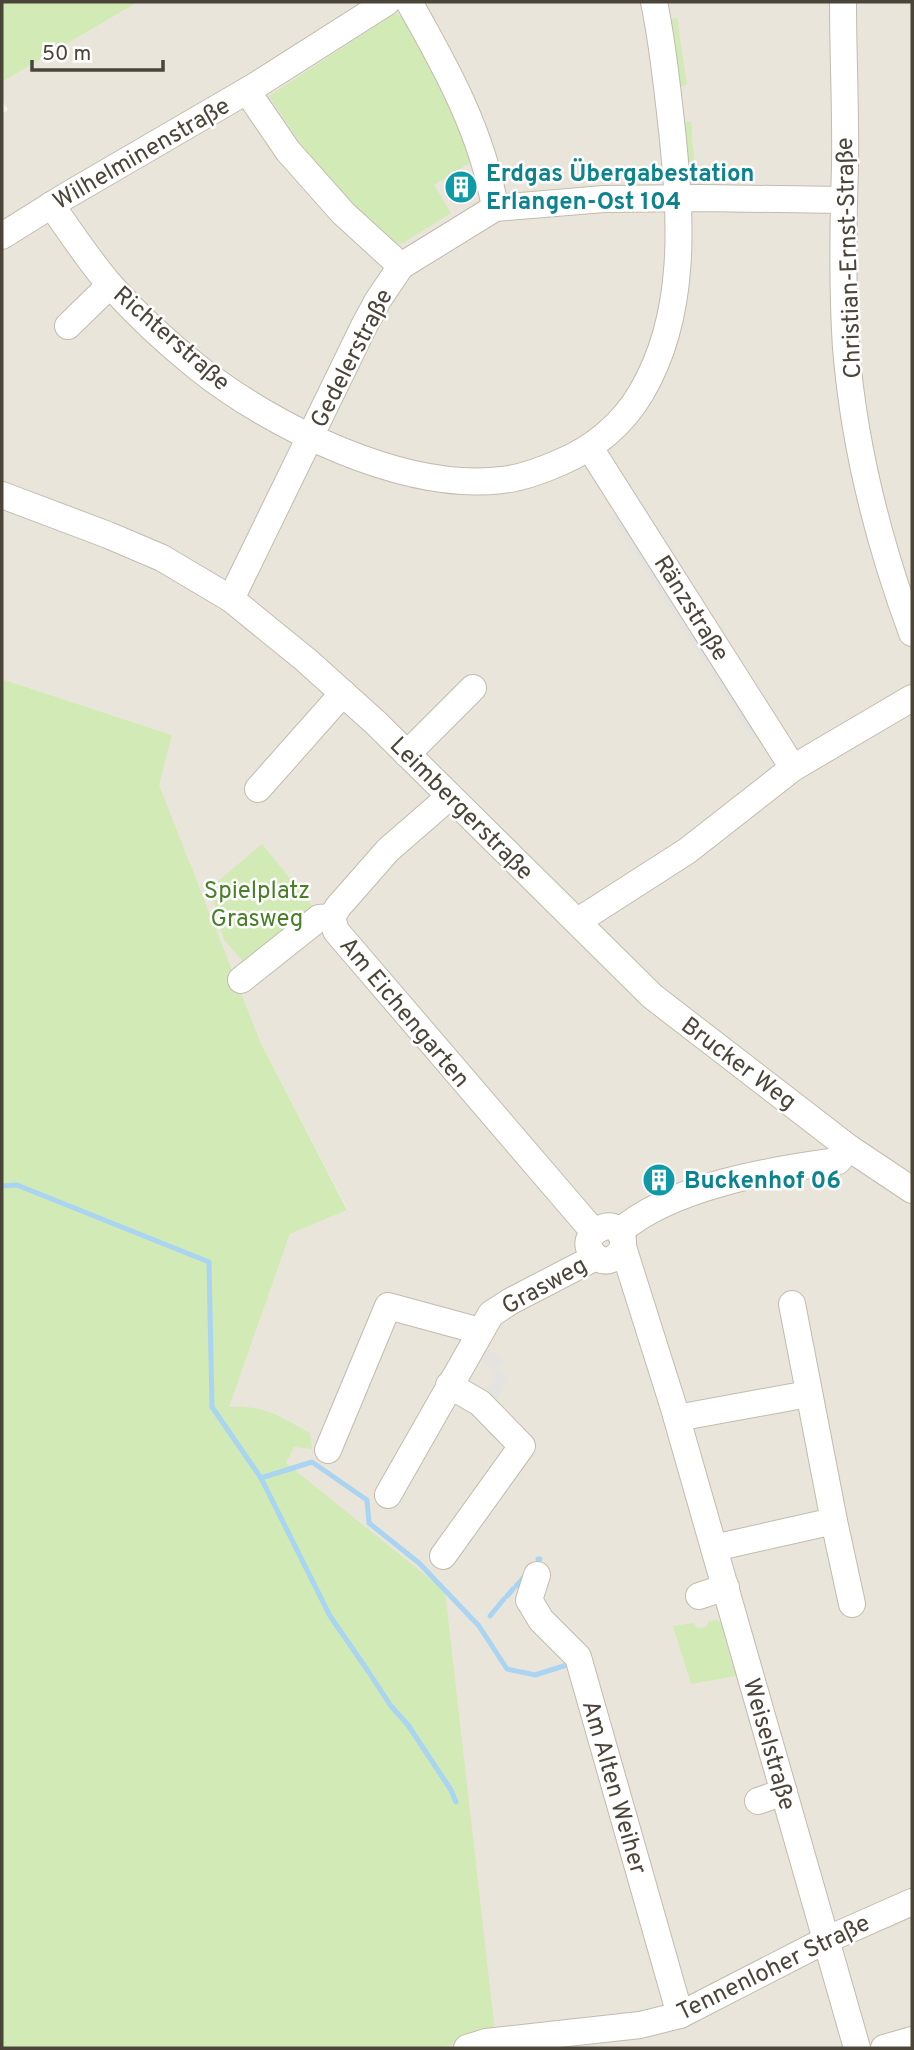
<svg xmlns="http://www.w3.org/2000/svg" width="914" height="2050" viewBox="0 0 914 2050" font-family="Overpass,sans-serif">
	<style>
		.residential { fill: #eae5da }
		.green { fill: #d2eab5 }
		.parking { fill: #e5e3e0 }
		.lines { fill: none; stroke-linecap: round; stroke-linejoin: round }
		.stream { stroke: #a9d4f2; stroke-width: 5 }
		.minor-casing { stroke: #c2bbae; stroke-width: 28 }
		.minor { stroke: #fff; stroke-width: 26 }
		.labels { text-anchor: middle; stroke-width: 5; stroke-linejoin: round; paint-order: stroke }
		.street-label { font-size: 24px; fill: #4b4439; stroke: #fff }
		.culture-label { font-size: 24px; font-weight: bold; fill: #0d838f; stroke: #fff; text-anchor: start }
		.park-label { font-size: 24px; fill: #4a7f2a; stroke: #fff }
	</style>
	<rect width="100%" height="100%" fill="#f6f3ec"/>
	<!-- residential -->
	<path class="residential" d="M138,2H912V2048H440L495,2032L226,1414L290,1234L347,1209L260,1041L158,785L172,735L2,679V114L8,110L2,100V82Z"/>
	<!-- green -->
	<g class="green">
		<path d="M2,2H138L2,82Z"/>
		<path d="M395,13L403,17L438,78L473,161L434,185L451,213L403,243L390,245L310,158L269,96Z"/>
		<path d="M677,18L687,85L675,87L666,20Z"/>
		<path d="M680,122H691L695,169L684,170Z"/>
		<path d="M2,679L172,735L159,785L260,1041L347,1210L290,1234L229,1407C266,1405 278,1416 310,1433L312,1449L294,1447L286,1463L445,1591L495,2032L440,2048H2Z"/>
		<path d="M262,844L315,909L247,966L224,940L210,888Z"/>
		<path d="M717,1620L721,1623L732,1665L742,1675L691,1684L673,1626L693,1623L698,1628L706,1627L709,1621Z"/>
	</g>
	<!-- parking -->
	<g class="parking">
		<path d="M619,508L762,733L753,739L612,517Z"/>
		<path d="M487,1350L504,1359L497,1371L509,1377L497,1399L486,1393L497,1371L481,1362Z"/>
	</g>
	<g class="lines">
		<!-- stream -->
		<g class="stream">
			<path d="M2,1186L17,1185L209,1262L212,1407L261,1478L312,1462L367,1500L369,1523L419,1563L479,1626L507,1669L535,1675L570,1664"/>
			<path d="M261,1478L330,1616L368,1671L391,1706L408,1725L451,1790L456,1802"/>
			<path d="M538,1559H540"/>
			<path d="M516,1586L526,1575"/>
			<path d="M507,1596L513,1589"/>
			<path d="M490,1616L504,1599"/>
		</g>
		<defs>
			<g id="minor">
				<path d="M409,2C446,67 483,134 495,208"/>
				<path d="M843,2C843,57 846,112 845,167C843,227 842,288 846,348C854,446 878,541 912,633"/>
				<path d="M247,91L288,151L343,213L401,266"/>
				<path d="M51,205C71,232 89,261 111,286C137,315 167,343 197,367C272,427 404,492 502,480C523,478 543,470 561,462C594,448 623,424 641,393C688,314 681,217 672,130C667,87 663,44 654,2"/>
				<path d="M2,236L66,196L255,86L387,2"/>
				<path d="M68,326L110,285"/>
				<path d="M590,448L793,768"/>
				<path d="M2,495L108,535L162,558L231,599L306,660L376,723L652,996L849,1148L912,1190"/>
				<path d="M231,599L364,326L378,300L401,266L495,208L604,199L701,198L843,200"/>
				<path d="M407,754L473,688"/>
				<path d="M258,789L343,693"/>
				<path d="M449,797L388,850L338,907L332,917L336,931L594,1232"/>
				<path d="M578,921L687,851L793,768L912,698"/>
				<path d="M241,980L319,918L332,917"/>
				<path d="M619,1232C672,1186 770,1170 838,1161L849,1148"/>
				<path d="M623,1247C618,1258 607,1265 596,1257C568,1235 626,1206 623,1247L673,1405L857,2048"/>
				<path d="M677,1418L808,1394"/>
				<path d="M328,1450L388,1306L480,1331"/>
				<path d="M388,1495L491,1314L511,1301L596,1257"/>
				<path d="M834,1521L852,1604"/>
				<path d="M714,1548L834,1521L792,1304"/>
				<path d="M443,1556L522,1446L480,1403L449,1385"/>
				<path d="M537,1575L529,1600L541,1620L578,1657L680,2015"/>
				<path d="M699,1596L726,1587"/>
				<path d="M758,1801L784,1792"/>
				<path d="M467,2048L486,2042L640,2025L680,2015L826,1940L912,1902"/>
				<path d="M884,2048L912,2040"/>
			</g>
		</defs>
		<!-- minor casing -->
		<use href="#minor" class="minor-casing"/>
		<!-- minor -->
		<use href="#minor" class="minor"/>
	</g>
	<!-- icons -->
	<defs>
		<symbol id="building-disc" viewBox="-11 -11 22 22"><circle r="9.5" fill="#0f9aa8" stroke="#fff"/><path d="M-4-6H4V6H1V3H-1V6H-4ZM-2.5-4.3h1.7v1.8h-1.7ZM.8-4.3h1.7v1.8H.8ZM-2.5-1h1.7V.8h-1.7ZM.8-1h1.7V.8H.8Z" fill="#fff"/></symbol>
	</defs>
	<g fill-rule="evenodd">
		<use href="#building-disc" x="442" y="168" width="38" height="38"/>
		<use href="#building-disc" x="640" y="1161" width="38" height="38"/>
	</g>
	<g class="labels">
		<!-- street labels -->
		<g class="street-label">
			<text transform="translate(141 153) rotate(-30)" y="8">Wilhelminenstraße</text>
			<text transform="translate(848 258) rotate(-92)" y="8">Christian-Ernst-Straße</text>
			<text transform="translate(172 338) rotate(41)" y="8">Richterstraße</text>
			<text transform="translate(351 358) rotate(-63)" y="8">Gedelerstraße</text>
			<text transform="translate(692 608) rotate(58)" y="8">Ränzstraße</text>
			<text transform="translate(462 808) rotate(45)" y="8">Leimbergerstraße</text>
			<text transform="translate(405 1012) rotate(50)" y="8">Am Eichengarten</text>
			<text transform="translate(739 1063) rotate(37)" y="8">Brucker Weg</text>
			<text transform="translate(544 1285) rotate(-29)" y="8">Grasweg</text>
			<text transform="translate(770 1744) rotate(74)" y="8">Weiselstraße</text>
			<text transform="translate(615 1787) rotate(74)" y="8">Am Alten Weiher</text>
			<text transform="translate(773 1967) rotate(-26)" y="8">Tennenloher Straße</text>
		</g>
		<!-- culture labels -->
		<g class="culture-label">
			<text x="486" y="181">Erdgas Übergabestation<tspan x="486" dy="28">Erlangen-Ost 104</tspan></text>
			<text x="684" y="1188">Buckenhof 06</text>
		</g>
		<!-- park labels -->
		<g class="park-label">
			<text x="257" y="898">Spielplatz<tspan x="257" dy="28">Grasweg</tspan></text>
		</g>
	</g>
	<!-- border -->
	<rect width="914" height="2050" fill="none" stroke="#4b4439" stroke-width="7"/>
	<!-- scale -->
	<path d="M32 60v10h131v-10" fill="none" stroke="#4b4439" stroke-width="3.5"/>
	<text x="42" y="60" font-size="21" fill="#4b4439" stroke="#ffffff" stroke-width="5" paint-order="stroke">50 m</text>
</svg>
